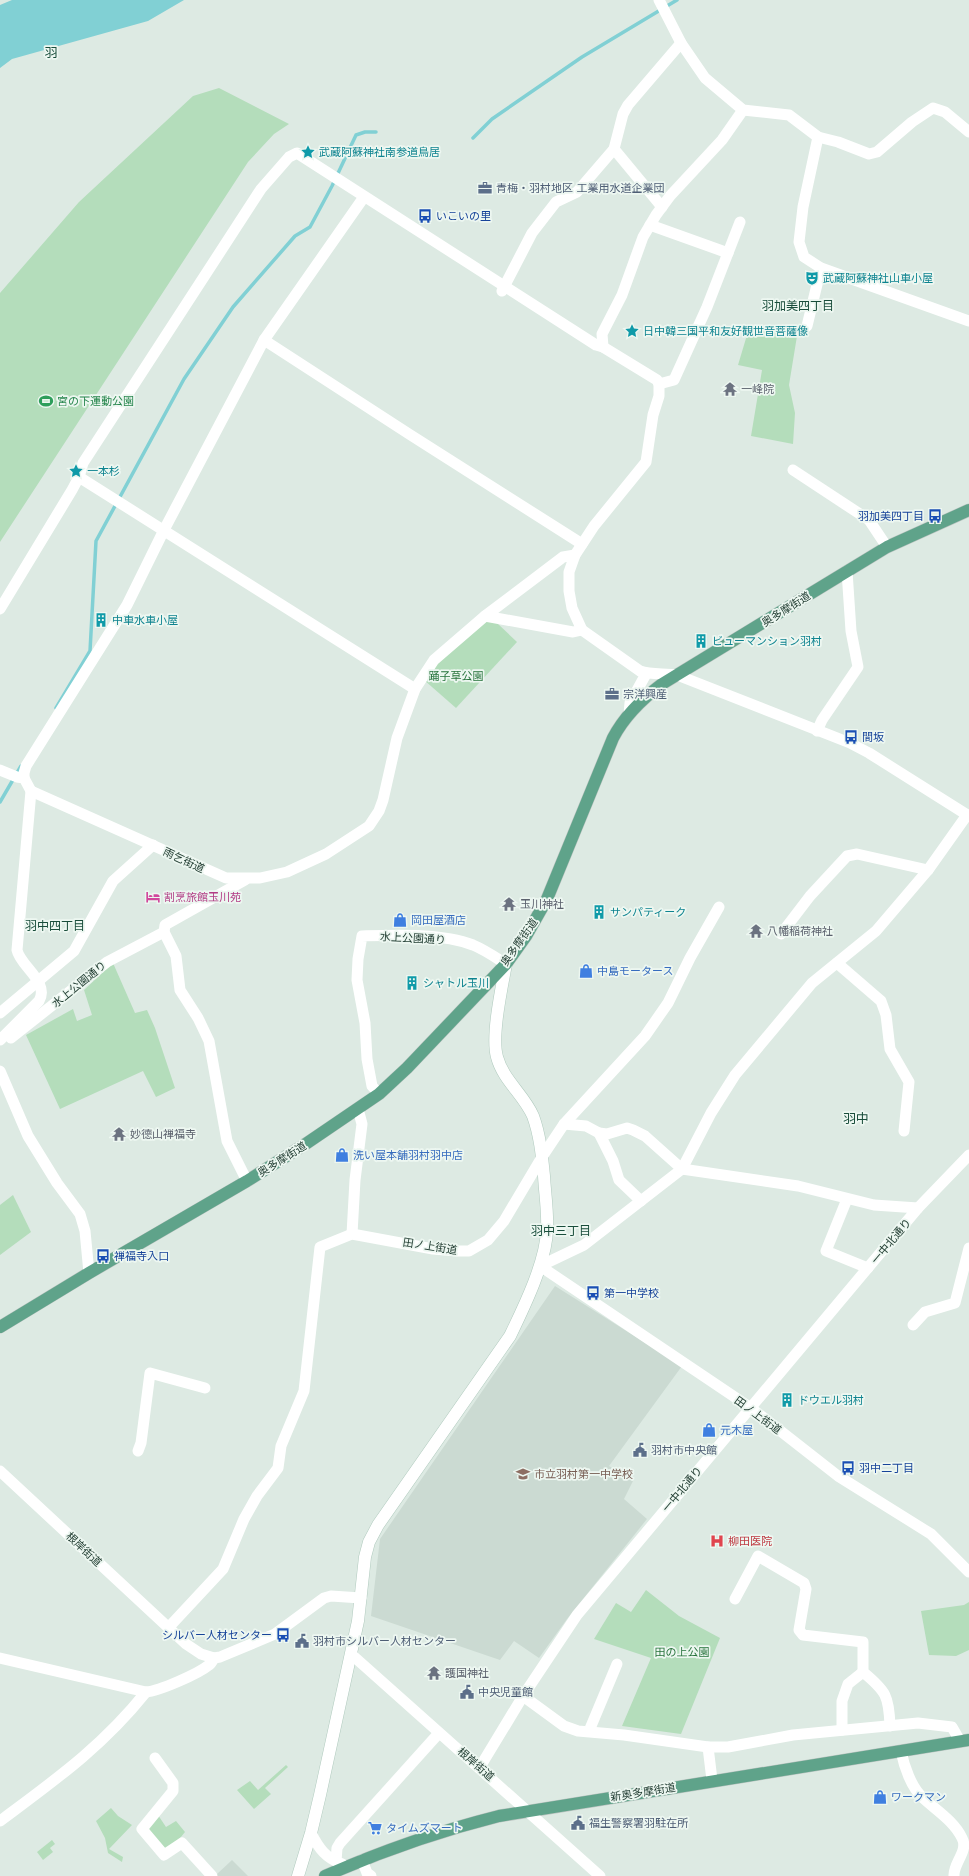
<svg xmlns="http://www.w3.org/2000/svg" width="969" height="1876" viewBox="0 0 969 1876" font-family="'DejaVu Sans','Noto Sans JP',sans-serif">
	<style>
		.built { fill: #cbdad2 }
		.green { fill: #b4ddbb }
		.water { fill: #81d0d4 }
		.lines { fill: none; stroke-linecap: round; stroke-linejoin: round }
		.stream { stroke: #81d0d4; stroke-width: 3.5 }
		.secondary-casing { stroke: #b0cabe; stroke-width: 13 }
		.primary-casing { stroke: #bcc4c1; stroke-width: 13 }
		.street { stroke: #fff; stroke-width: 11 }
		.secondary { stroke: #fff; stroke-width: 12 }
		.primary { stroke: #5fa38a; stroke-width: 12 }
		.labels { text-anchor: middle; stroke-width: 3.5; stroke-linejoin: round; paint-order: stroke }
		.culture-label { font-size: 11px; fill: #0d838f; stroke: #edf7f1; text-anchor: start }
		.service-label { font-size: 11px; fill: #4e5e75; stroke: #edf7f1; text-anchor: start }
		.transit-label { font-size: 11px; fill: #164399; stroke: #edf7f1; text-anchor: start }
		.worship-label { font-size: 11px; fill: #5b616d; stroke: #edf7f1; text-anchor: start }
		.leisure-label { font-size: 11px; fill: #27864d; stroke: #edf7f1; text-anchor: start }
		.street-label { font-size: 11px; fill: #1e3a2f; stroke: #edf7f1 }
		.park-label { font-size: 11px; fill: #26733b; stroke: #edf7f1 }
		.hotel-label { font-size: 11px; fill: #b23c85; stroke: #edf7f1; text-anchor: start }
		.shop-label { font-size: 11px; fill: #366cbe; stroke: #edf7f1; text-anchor: start }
		.education-label { font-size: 11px; fill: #785e54; stroke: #edf7f1; text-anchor: start }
		.health-label { font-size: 11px; fill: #be3a42; stroke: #edf7f1; text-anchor: start }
		.neighbourhood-label { font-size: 12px; fill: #194d3b; stroke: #edf7f1 }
		.quarter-label { font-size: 13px; fill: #194d3b; stroke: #edf7f1 }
	</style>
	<rect width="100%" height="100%" fill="#ddeae3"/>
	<!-- built -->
	<g class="built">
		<path d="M555,1286L682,1366L609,1466L633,1481L624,1499L647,1519L567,1619L539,1658L514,1641L500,1660L371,1616L380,1539Z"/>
		<path d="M232,1860L248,1876H217L216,1875Z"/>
	</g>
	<!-- green -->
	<g class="green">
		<path d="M219,88L289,124L274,134L248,162L0,542V293L79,202L193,96Z"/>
		<path d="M750,325L797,336L789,385L795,413L793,444L751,436L762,370L738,365Z"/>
		<path d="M486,621L497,623L517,642L456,708L424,680L439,660Z"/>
		<path d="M113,963L135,1013L147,1010L155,1028L175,1088L156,1097L143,1071L60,1109L26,1035L73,1009L77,1021L92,1015L84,990Z"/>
		<path d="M13,1195L31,1232L0,1255V1205Z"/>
		<path d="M646,1590L679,1616L720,1638L681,1734L622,1726L651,1658L594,1639L616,1603L631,1612Z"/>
		<path d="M969,1602V1650L956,1656L929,1655L921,1611L964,1605Z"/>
		<path d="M286,1765L288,1767L265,1788L271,1794L254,1809L237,1790L250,1781L258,1790Z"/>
		<path d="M111,1808L118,1816L132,1825L109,1849L123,1857L122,1862L108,1853L105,1838L96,1821Z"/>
		<path d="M158,1815L166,1827L176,1821L185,1832L176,1843L165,1850L147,1828Z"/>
		<path d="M52,1840L55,1844L50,1848L53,1852L43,1860L37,1852Z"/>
	</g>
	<!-- water -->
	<path class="water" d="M12,0H184L148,21L12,59L0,68V5Z"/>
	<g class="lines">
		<!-- stream -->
		<g class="stream">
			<path d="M473,138L492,119L582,57L677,0"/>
			<path d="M56,708L90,651L96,541L184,379L233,307L295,236L310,227L332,186L356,135L365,132H376"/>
			<path d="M0,802L21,766"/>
		</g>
		<defs>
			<path id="secondary" d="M298,1876L311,1833L320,1795L358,1621L365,1557L369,1542L378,1525L510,1336C524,1307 546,1262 547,1230C548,1212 545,1194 544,1176C542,1156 540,1135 533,1116C524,1095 503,1080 497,1057C491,1036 502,986 506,964"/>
			<g id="primary">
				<path d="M0,1327L89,1273L247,1181L307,1143L379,1094L407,1068L506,964L526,936L547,899L613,738C625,715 642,699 662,684L887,547L969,510"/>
				<path d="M325,1876C382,1851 439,1831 499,1816L969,1740"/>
			</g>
		</defs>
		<!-- secondary casing -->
		<use href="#secondary" class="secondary-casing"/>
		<!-- primary casing -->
		<use href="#primary" class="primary-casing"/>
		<!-- street -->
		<g class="street">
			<path d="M659,0L681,43L705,78L743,110L789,115L818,137L838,142L869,154L877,152L912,122L933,108L945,112L969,132"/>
			<path d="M818,137L803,207L799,242L804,257L821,268L969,321"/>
			<path d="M614,149L662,207"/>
			<path d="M650,225L728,253"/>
			<path d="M502,291L532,233L556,202L577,192L614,149L623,114L628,105L681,43"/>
			<path d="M807,326L821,268"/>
			<path d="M264,340L409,434L582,544"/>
			<path d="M603,347L602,334L622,295L643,237L656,215L670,196L722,140L743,110"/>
			<path d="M659,384L674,380L707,307L740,222"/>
			<path d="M793,470L869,520L887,547"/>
			<path d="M79,477L415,689"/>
			<path d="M0,609L72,490L79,477L83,463L261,189L289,157L297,153L596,345L603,347L657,380L659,384V396L653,415L646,462L594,526L575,555L569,572V591L572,608L582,630L640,671C651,675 665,673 677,675L850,743L869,753L969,816"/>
			<path d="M485,616L573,632L582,630"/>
			<path d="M629,714L630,703L646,674"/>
			<path d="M817,731L822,720L858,667L851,631L847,571"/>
			<path d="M0,770L17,777L24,778L31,791L17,950C20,966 50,982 39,1001L0,1040"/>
			<path d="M24,778V773L26,766L127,605L164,530L264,340L364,197"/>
			<path d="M31,791L226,878H260L287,872L326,854L369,826L379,811L383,800L397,738L415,689L434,660L485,616L563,557L575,555"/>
			<path d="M245,880L165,925L164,932L176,956L180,990L198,1018L209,1041L227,1141L247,1181"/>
			<path d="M781,934L810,896L847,856L857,854L928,870"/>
			<path d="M837,963L881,1001L886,1015L890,1049L909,1082L904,1131"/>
			<path d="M0,1013L74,951L113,881L153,845"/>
			<path d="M11,1038L107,962L164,932"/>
			<path d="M0,1071L28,1136L57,1183L80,1214L85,1231L89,1273"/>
			<path d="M379,1094L372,1086L367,1059L365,1023L357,980L358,959L362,936C396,935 442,933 473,945C485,950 495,957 506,964"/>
			<path d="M564,1124L586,1126L599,1133L613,1161L619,1180L641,1201"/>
			<path d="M599,1133L607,1134L627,1128L633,1130L645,1136L682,1169L798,1186L874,1205L918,1208"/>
			<path d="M847,1199L826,1251L868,1268"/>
			<path d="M352,1234L355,1180L362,1124L358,1109"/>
			<path d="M540,1266L584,1245L682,1169L711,1113L735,1075L812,983L876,931L928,870L967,815"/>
			<path d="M540,1266L751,1408L838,1476L931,1534L969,1572"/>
			<path d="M913,1325L925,1312L955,1303L969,1248"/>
			<path d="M138,1451L141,1443L150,1373L205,1388"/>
			<path d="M0,1471L186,1644L201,1654L214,1658L220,1657L275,1634L324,1598L331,1596L361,1598"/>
			<path d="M735,1599L758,1556L804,1583L806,1589L799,1630L803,1635L863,1642V1672C886,1691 889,1696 890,1726"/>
			<path d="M169,1627L223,1569L244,1519L257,1496L278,1468L281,1446L304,1391L320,1247L352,1234L433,1249L457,1251H469L488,1240L504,1221L542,1157L564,1124L645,1036L668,1003L690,958L719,907"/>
			<path d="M351,1654L600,1876"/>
			<path d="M0,1658L146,1692C159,1691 198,1674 209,1665C211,1664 213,1660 214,1658"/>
			<path d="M523,1696L564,1726L578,1731L624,1735L708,1747H728L793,1735L918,1723L952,1727L960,1741"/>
			<path d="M842,1730V1701L848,1684L863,1672"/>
			<path d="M589,1731L617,1664"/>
			<path d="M708,1747L712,1780"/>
			<path d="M901,1751C904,1766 911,1787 923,1798C936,1810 954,1821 962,1838C969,1851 953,1863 954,1876"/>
			<path d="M155,1758L173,1783V1791L142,1829L164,1855L182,1843L212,1876"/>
			<path d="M480,1767L523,1696L577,1615L918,1208L969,1155"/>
			<path d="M0,1821C55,1780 102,1747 146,1692"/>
			<path d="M311,1833C319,1849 326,1858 342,1864"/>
			<path d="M362,1860L367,1873L371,1876"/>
			<path d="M336,1861L337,1848L340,1843L439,1733"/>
		</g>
		<!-- secondary -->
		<use href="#secondary" class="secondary"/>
		<!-- primary -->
		<use href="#primary" class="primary"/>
	</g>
	<!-- icons -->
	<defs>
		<symbol id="sight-bare" viewBox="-9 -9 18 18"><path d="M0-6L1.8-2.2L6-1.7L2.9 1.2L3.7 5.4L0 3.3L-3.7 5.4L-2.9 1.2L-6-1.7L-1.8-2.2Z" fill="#0f9aa8" stroke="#edf7f1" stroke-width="2.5" paint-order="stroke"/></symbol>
		<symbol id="office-bare" viewBox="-9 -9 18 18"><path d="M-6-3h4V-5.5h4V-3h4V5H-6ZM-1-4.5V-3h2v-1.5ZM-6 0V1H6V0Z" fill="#5c6f8a" stroke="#edf7f1" stroke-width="2.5" paint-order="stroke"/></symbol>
		<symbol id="bus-bare" viewBox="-9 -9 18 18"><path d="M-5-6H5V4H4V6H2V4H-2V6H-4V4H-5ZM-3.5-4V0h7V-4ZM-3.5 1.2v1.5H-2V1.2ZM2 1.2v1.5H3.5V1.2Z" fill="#1a4fb4" stroke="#edf7f1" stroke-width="2.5" paint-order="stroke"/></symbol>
		<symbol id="theatre-bare" viewBox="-9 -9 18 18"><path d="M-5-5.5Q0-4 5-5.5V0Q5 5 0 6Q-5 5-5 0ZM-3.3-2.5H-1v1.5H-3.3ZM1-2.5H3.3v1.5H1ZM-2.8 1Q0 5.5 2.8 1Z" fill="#0f9aa8" stroke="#edf7f1" stroke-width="2.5" paint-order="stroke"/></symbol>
		<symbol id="temple-bare" viewBox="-9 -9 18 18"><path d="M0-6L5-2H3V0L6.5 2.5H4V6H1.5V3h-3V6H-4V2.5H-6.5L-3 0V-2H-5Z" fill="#6b7280" stroke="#edf7f1" stroke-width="2.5" paint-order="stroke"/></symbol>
		<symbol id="stadium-bare" viewBox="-9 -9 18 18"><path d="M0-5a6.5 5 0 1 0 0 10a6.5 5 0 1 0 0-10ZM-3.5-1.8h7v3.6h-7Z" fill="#2e9e5b" stroke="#edf7f1" stroke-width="2.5" paint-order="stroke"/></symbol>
		<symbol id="building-bare" viewBox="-9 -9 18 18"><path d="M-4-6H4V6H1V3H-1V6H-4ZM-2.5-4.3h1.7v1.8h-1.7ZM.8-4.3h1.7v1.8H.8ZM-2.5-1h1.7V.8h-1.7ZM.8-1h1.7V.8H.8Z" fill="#0f9aa8" stroke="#edf7f1" stroke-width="2.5" paint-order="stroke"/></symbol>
		<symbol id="hotel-bare" viewBox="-9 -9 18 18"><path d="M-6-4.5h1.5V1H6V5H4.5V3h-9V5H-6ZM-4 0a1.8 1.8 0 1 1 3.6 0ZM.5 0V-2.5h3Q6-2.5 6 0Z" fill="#d1479c" stroke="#edf7f1" stroke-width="2.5" paint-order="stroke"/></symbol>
		<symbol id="shop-bare" viewBox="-9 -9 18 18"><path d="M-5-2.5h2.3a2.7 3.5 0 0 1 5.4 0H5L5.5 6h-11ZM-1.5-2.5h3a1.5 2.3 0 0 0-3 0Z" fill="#3f7fe0" stroke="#edf7f1" stroke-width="2.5" paint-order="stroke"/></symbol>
		<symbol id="civic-bare" viewBox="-9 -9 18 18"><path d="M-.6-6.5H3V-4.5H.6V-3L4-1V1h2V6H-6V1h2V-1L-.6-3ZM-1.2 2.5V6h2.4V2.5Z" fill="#5c6f8a" stroke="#edf7f1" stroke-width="2.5" paint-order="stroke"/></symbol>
		<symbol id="school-bare" viewBox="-9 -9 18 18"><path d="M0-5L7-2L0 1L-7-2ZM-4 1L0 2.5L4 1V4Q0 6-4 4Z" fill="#8d6e63" stroke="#edf7f1" stroke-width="2.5" paint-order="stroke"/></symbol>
		<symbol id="hospital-bare" viewBox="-9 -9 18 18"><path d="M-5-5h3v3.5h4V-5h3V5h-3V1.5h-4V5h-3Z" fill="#e0444e" stroke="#edf7f1" stroke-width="2.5" paint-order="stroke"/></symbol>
		<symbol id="supermarket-bare" viewBox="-9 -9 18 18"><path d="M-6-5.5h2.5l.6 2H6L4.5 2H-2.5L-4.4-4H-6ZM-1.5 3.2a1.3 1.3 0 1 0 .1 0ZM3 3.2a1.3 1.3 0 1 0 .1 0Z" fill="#3f7fe0" stroke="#edf7f1" stroke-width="2.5" paint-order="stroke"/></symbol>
	</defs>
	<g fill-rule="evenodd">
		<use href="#sight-bare" x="298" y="142" width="20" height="20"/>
		<use href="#office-bare" x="475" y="178" width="20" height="20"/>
		<use href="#bus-bare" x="415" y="206" width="20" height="20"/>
		<use href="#theatre-bare" x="802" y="268" width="20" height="20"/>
		<use href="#sight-bare" x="622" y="321" width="20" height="20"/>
		<use href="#temple-bare" x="720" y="379" width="20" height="20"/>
		<use href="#stadium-bare" x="36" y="391" width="20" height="20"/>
		<use href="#sight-bare" x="66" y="461" width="20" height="20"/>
		<use href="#bus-bare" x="925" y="506" width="20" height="20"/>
		<use href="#building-bare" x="91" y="610" width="20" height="20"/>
		<use href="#building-bare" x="691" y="631" width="20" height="20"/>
		<use href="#office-bare" x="602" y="684" width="20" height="20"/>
		<use href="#bus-bare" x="841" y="727" width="20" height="20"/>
		<use href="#hotel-bare" x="143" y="887" width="20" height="20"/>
		<use href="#temple-bare" x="499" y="894" width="20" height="20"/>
		<use href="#building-bare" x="589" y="902" width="20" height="20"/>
		<use href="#shop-bare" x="390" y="910" width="20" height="20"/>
		<use href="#temple-bare" x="746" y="921" width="20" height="20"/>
		<use href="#shop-bare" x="576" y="961" width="20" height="20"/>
		<use href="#building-bare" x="402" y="973" width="20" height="20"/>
		<use href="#temple-bare" x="109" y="1124" width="20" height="20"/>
		<use href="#shop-bare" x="332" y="1145" width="20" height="20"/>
		<use href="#bus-bare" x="93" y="1246" width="20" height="20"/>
		<use href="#bus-bare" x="583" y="1283" width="20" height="20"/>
		<use href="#building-bare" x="777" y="1390" width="20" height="20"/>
		<use href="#shop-bare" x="699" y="1420" width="20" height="20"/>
		<use href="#civic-bare" x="630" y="1440" width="20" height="20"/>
		<use href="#bus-bare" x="838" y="1458" width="20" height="20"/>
		<use href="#school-bare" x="513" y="1464" width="20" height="20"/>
		<use href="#hospital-bare" x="707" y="1531" width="20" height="20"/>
		<use href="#bus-bare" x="273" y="1625" width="20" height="20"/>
		<use href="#civic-bare" x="292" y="1631" width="20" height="20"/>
		<use href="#temple-bare" x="424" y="1663" width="20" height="20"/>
		<use href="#civic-bare" x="457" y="1682" width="20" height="20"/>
		<use href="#shop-bare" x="870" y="1787" width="20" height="20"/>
		<use href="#civic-bare" x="568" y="1813" width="20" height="20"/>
		<use href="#supermarket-bare" x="365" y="1818" width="20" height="20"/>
	</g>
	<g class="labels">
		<!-- culture labels -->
		<g class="culture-label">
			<text x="319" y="156">武蔵阿蘇神社南参道鳥居</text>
			<text x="823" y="282">武蔵阿蘇神社山車小屋</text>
			<text x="643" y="335">日中韓三国平和友好観世音菩薩像</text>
			<text x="87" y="475">一本杉</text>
			<text x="112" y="624">中車水車小屋</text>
			<text x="712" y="645">ビューマンション羽村</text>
			<text x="610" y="916">サンパティーク</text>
			<text x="423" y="987">シャトル玉川</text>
			<text x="798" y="1404">ドウエル羽村</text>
		</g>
		<!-- service labels -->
		<g class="service-label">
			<text x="496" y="192">青梅・羽村地区 工業用水道企業団</text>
			<text x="623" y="698">宗洋興産</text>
			<text x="651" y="1454">羽村市中央館</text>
			<text x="313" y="1645">羽村市シルバー人材センター</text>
			<text x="478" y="1696">中央児童館</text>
			<text x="589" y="1827">福生警察署羽駐在所</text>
		</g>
		<!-- transit labels -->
		<g class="transit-label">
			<text x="436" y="220">いこいの里</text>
			<text x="924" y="520" text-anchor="end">羽加美四丁目</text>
			<text x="862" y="741">間坂</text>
			<text x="114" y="1260">禅福寺入口</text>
			<text x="604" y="1297">第一中学校</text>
			<text x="859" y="1472">羽中二丁目</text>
			<text x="272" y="1639" text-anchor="end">シルバー人材センター</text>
		</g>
		<!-- worship labels -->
		<g class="worship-label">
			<text x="741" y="393">一峰院</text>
			<text x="520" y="908">玉川神社</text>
			<text x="767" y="935">八幡稲荷神社</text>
			<text x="130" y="1138">妙德山禅福寺</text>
			<text x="445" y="1677">護国神社</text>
		</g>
		<!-- leisure labels -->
		<g class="leisure-label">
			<text x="57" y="405">宮の下運動公園</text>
		</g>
		<!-- street labels -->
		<g class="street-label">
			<text transform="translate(786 609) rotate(-32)" y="4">奥多摩街道</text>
			<text transform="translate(184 860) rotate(25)" y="4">雨乞街道</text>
			<text transform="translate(413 938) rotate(3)" y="4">水上公園通り</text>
			<text transform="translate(519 942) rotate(-55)" y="4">奥多摩街道</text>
			<text transform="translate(79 984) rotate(-39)" y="4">水上公園通り</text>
			<text transform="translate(282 1159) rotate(-32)" y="4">奥多摩街道</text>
			<text transform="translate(891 1241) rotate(-50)" y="4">一中北通り</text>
			<text transform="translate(430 1246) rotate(9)" y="4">田ノ上街道</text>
			<text transform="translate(758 1415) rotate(36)" y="4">田ノ上街道</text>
			<text transform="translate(682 1489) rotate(-50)" y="4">一中北通り</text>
			<text transform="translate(84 1549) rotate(43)" y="4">根岸街道</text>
			<text transform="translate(476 1764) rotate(41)" y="4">根岸街道</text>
			<text transform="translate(643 1792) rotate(-9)" y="4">新奥多摩街道</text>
		</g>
		<!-- park labels -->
		<g class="park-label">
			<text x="456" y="680">踊子草公園</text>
			<text x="682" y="1656">田の上公園</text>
		</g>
		<!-- hotel labels -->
		<g class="hotel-label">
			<text x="164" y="901">割烹旅館玉川苑</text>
		</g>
		<!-- shop labels -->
		<g class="shop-label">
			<text x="411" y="924">岡田屋酒店</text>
			<text x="597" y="975">中島モータース</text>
			<text x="353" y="1159">洗い屋本舗羽村羽中店</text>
			<text x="720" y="1434">元木屋</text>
			<text x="891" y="1801">ワークマン</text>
			<text x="386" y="1832">タイムズマート</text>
		</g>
		<!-- education labels -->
		<g class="education-label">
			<text x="534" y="1478">市立羽村第一中学校</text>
		</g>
		<!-- health labels -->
		<g class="health-label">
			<text x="728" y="1545">柳田医院</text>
		</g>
		<!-- neighbourhood labels -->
		<g class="neighbourhood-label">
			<text x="798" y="310">羽加美四丁目</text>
			<text x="55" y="930">羽中四丁目</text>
			<text x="561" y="1235">羽中三丁目</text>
		</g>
		<!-- quarter labels -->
		<g class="quarter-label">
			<text x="51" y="57">羽</text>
			<text x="856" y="1123">羽中</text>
		</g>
	</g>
</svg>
